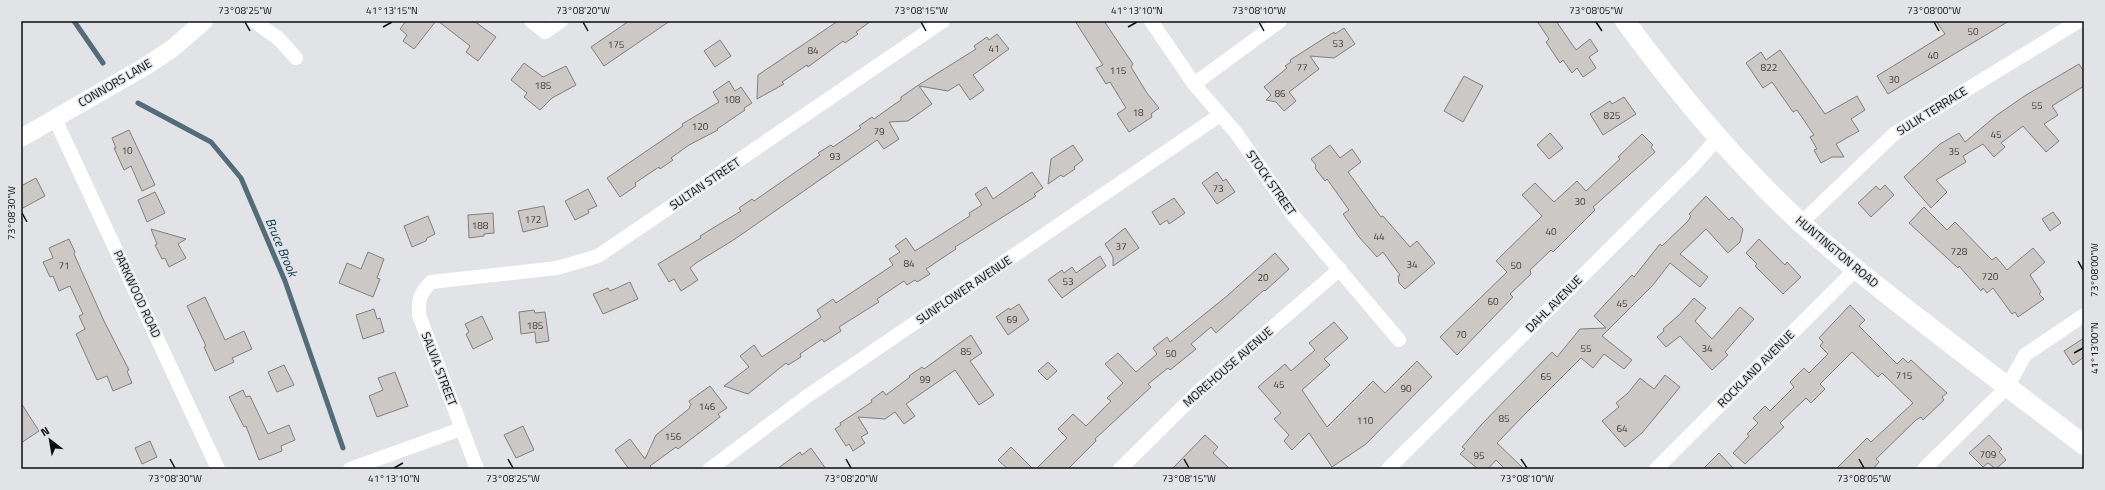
<svg xmlns="http://www.w3.org/2000/svg" width="2105" height="490" viewBox="0 0 2105 490" font-family="'Titillium Web',sans-serif">
	<style>
		.lines { fill: none; stroke-linecap: round; stroke-linejoin: round }
		.stream { stroke: #546c79; stroke-width: 5 }
		.building { fill: #ccc8c5; stroke: #827f7c }
		.minor { stroke: #fff; stroke-width: 14 }
		.tertiary { stroke: #fff; stroke-width: 18 }
		.secondary { stroke: #fff; stroke-width: 20 }
		.ticks { fill: none; stroke: #0c0d0e; stroke-width: 1.5 }
		.labels { text-anchor: middle; stroke-width: 3; stroke-linejoin: round; paint-order: stroke }
		.number-label { font-size: 10px; fill: #3c3c3c }
		.street-label { font-size: 12px; fill: #0c0d0e; stroke: #e1e3e7 }
		.water-label { font-size: 13px; font-style: italic; fill: #04374b; stroke: #e1e3e7 }
		.neatline { fill: none; stroke: #0c0d0e; stroke-width: 1.5 }
		.ticks-label { font-size: 10px; text-anchor: middle; fill: #0c0d0e }
	</style>
	<rect width="100%" height="100%" fill="#e1e3e7"/>
	<g class="lines">
		<!-- stream -->
		<g class="stream">
			<path d="M74,21L103,63"/>
			<path d="M138,103L211,142L241,178L285,281L343,448"/>
		</g>
	</g>
	<!-- building -->
	<g class="building">
		<path d="M406,21H436L414,49L403,41L407,35L400,29Z"/>
		<path d="M438,21H474L496,37L478,61L466,52L470,46Z"/>
		<path d="M629,21H670L604,66L591,47Z"/>
		<path d="M838,21H871L856,32L858,34L845,43L843,41L808,67L807,65L782,82L784,84L757,99L758,75Z"/>
		<path d="M1075,21H1104L1133,64L1131,67L1147,93L1159,108L1151,114L1152,117L1129,132L1117,114L1126,108L1110,82L1106,84L1096,68L1103,65Z"/>
		<path d="M1537,21H1556L1576,50L1590,39L1598,51L1589,57L1596,68L1583,77L1577,68L1572,73L1563,60L1560,63L1546,42L1549,39Z"/>
		<path d="M1936,21H2009L1888,94L1877,76L1945,34Z"/>
		<path d="M1344,28L1355,44L1334,58L1310,56L1319,69L1289,92L1296,101L1284,111L1276,102L1266,100L1271,95L1264,87L1287,68L1285,66L1291,62L1290,60L1334,32L1335,34Z"/>
		<path d="M997,34L1009,49L973,75L984,90L970,100L959,84L948,91L919,86L932,104L908,121L889,122L899,139L884,149L877,140L735,239L696,263L690,268L698,280L681,291L674,279L669,282L658,264L701,238L700,236L741,211L739,208L752,199L754,201L820,155L818,153L831,145L833,147L861,128L859,126L872,117L874,119L895,104L901,100V97L917,86L976,49L974,46L987,37L989,40Z"/>
		<path d="M720,40L731,56L715,67L704,51Z"/>
		<path d="M1780,50L1825,114L1857,96L1865,110L1851,119L1859,131L1836,144L1844,157H1832L1821,163L1814,150L1817,149L1810,137L1814,135L1797,110L1793,112L1772,82L1763,88L1746,63L1761,52L1766,60Z"/>
		<path d="M524,63L543,77L566,66L576,85L552,98L540,110L524,97L527,93L511,80Z"/>
		<path d="M2079,64L2084,72V86L2052,106L2058,115L2044,124L2059,141L2046,152L2023,126L2001,143L2005,147L1994,157L1983,144L1963,156L1966,162L1936,180L1947,192L1931,208L1904,177L1940,144L1959,133L1965,142L1997,115L2026,95Z"/>
		<path d="M1464,76L1483,86L1463,122L1444,111Z"/>
		<path d="M729,81L735,91L741,87L752,103L744,108L745,110L717,129L718,130L689,145L671,158L673,160L660,169L659,167L635,183L636,186L620,197L607,178L683,126L682,124L719,102L713,92Z"/>
		<path d="M1624,97L1636,114L1603,135L1590,114L1610,101L1612,104Z"/>
		<path d="M129,130L155,185L142,191L131,166L124,170L114,148H116L112,138Z"/>
		<path d="M1550,133L1563,148L1549,159L1537,145Z"/>
		<path d="M1642,134L1653,145L1651,147L1655,152L1593,207L1595,210L1553,252L1551,250L1530,270L1531,274L1510,294L1513,297L1457,355L1440,337L1507,272L1496,261L1542,216L1522,195L1535,183L1554,202L1577,181L1586,191L1620,159L1618,157Z"/>
		<path d="M1073,145L1083,160L1074,167L1075,169L1063,177L1061,175L1048,184L1051,159Z"/>
		<path d="M1330,145L1340,158L1352,149L1361,162L1348,172L1381,217L1383,216L1410,247L1417,241L1435,263L1405,289L1399,283L1398,276L1400,275L1383,252L1377,257L1359,237L1343,214L1349,210L1327,179L1325,181L1315,168L1316,165L1311,159Z"/>
		<path d="M1032,172L1043,188L1034,194L1036,196L955,247L956,249L926,269L930,274L917,282L915,280L907,285L904,281L877,299L879,302L839,327L841,331L824,342L822,339L800,354L801,357L788,365L786,363L748,394L724,386L749,367L740,356L754,345L762,357L821,317L817,310L833,299L836,303L893,265L889,259L900,252L895,246L906,238L915,251L970,216L969,213L982,205L975,194L986,187L993,199Z"/>
		<path d="M1217,172L1223,181L1226,179L1235,192L1217,204L1202,183Z"/>
		<path d="M36,178L45,196L21,209V186Z"/>
		<path d="M1885,185L1894,195L1871,217L1858,203L1876,186L1880,190Z"/>
		<path d="M588,189L597,206L588,210L589,213L575,220L565,201Z"/>
		<path d="M155,192L165,213L147,222L138,200Z"/>
		<path d="M1706,196L1729,220L1732,217L1743,229L1740,242L1728,253L1706,229L1680,254L1708,277L1700,287L1670,263L1653,285L1602,336L1632,360L1624,369L1604,354L1593,368L1581,358L1527,412L1497,443L1524,469H1505L1496,460L1488,469H1478L1460,454L1465,449L1462,447L1481,425L1552,352L1557,357L1580,329L1606,328L1594,316L1632,275L1634,277L1660,244L1662,246L1688,221L1691,216L1689,214Z"/>
		<path d="M1174,198L1185,213L1169,224L1167,220L1160,225L1152,212Z"/>
		<path d="M544,206L548,226L523,232L518,211Z"/>
		<path d="M1924,207L1947,230L1955,222L1992,260L1996,257L2007,270L2033,248L2045,262L2030,275L2041,292L2039,294L2044,299L2018,317L2015,312L2012,314L1993,288L1987,293L1983,288L1981,291L1959,266L1958,268L1909,223Z"/>
		<path d="M2053,212L2061,223L2050,231L2042,219Z"/>
		<path d="M493,213L494,233L484,234V236L469,238L468,215Z"/>
		<path d="M428,216L435,234L427,238L426,241L412,247L404,226Z"/>
		<path d="M1125,228L1139,248L1113,266V257L1105,244Z"/>
		<path d="M151,229L186,239L178,244L186,258L169,267L165,258L162,259L155,245L157,244Z"/>
		<path d="M69,239L75,252L74,254L104,321L129,370L127,371L132,383L113,391L107,376L97,380L76,334L85,329L79,316L83,314L70,286L59,291L53,276L50,277L43,262L53,258L49,248Z"/>
		<path d="M1759,239L1785,265L1787,262L1801,277L1783,294L1755,266L1757,264L1746,253Z"/>
		<path d="M368,252L384,259L377,278L380,279L373,297L339,283L347,263L361,269Z"/>
		<path d="M1275,253L1289,269L1265,291L1264,290L1216,333L1211,327L1191,344L1196,349L1170,370L1168,368L1148,384L1151,387L1095,439L1096,441L1068,469H1036L1067,438L1058,429L1073,414L1086,426L1111,401L1107,398L1123,383L1105,364L1118,353L1136,372L1157,354L1153,348L1167,337L1170,342L1227,296Z"/>
		<path d="M1100,256L1106,266L1062,298L1048,280L1062,270L1064,273L1072,267L1076,273Z"/>
		<path d="M630,282L638,299L603,314L593,294L608,288L610,291Z"/>
		<path d="M205,297L225,340L244,331L252,349L232,358L234,362L215,371L204,347L206,346L187,306Z"/>
		<path d="M1694,298L1706,308L1695,321L1712,339L1740,307L1754,319L1725,352L1728,355L1712,370L1680,336L1666,347L1657,337L1664,331L1663,329L1679,315Z"/>
		<path d="M1019,304L1029,320L1008,335L996,317L1009,308L1010,310Z"/>
		<path d="M1850,305L1865,320L1859,326L1897,364L1903,358L1908,363L1911,360L1947,393L1942,397L1944,400L1923,420L1921,417L1916,420L1876,459L1879,462L1873,469H1836L1867,438L1871,442L1913,403L1882,373L1878,377L1852,352L1820,384L1825,389L1811,403L1806,398L1780,423L1784,427L1745,464L1733,453L1749,436L1747,434L1758,423L1753,418L1765,406L1770,411L1794,387L1790,382L1804,368L1809,373L1828,354L1820,346L1823,342L1819,338Z"/>
		<path d="M374,309L377,319L380,318L384,332L363,339L356,315Z"/>
		<path d="M534,310L535,313L545,312L549,341L536,343L535,332L521,334L519,312Z"/>
		<path d="M482,316L493,339L473,349L466,334L469,332L465,324Z"/>
		<path d="M1334,322L1348,338L1324,359L1330,365L1302,390L1327,427L1373,381L1385,393L1417,361L1432,377L1366,444L1332,467L1309,433L1292,450L1284,441L1289,435L1274,419L1281,413L1258,387L1285,364L1291,371L1315,350L1309,343Z"/>
		<path d="M971,335L982,353L970,361L994,395L979,405L955,370L906,404L915,416L904,424L895,412L885,419L858,417L868,433L861,437L865,443L853,451L849,444L846,446L835,429L841,425L840,423L872,402L871,400L883,391L886,395L910,377L909,376L922,367L924,369Z"/>
		<path d="M2084,338V357L2073,365L2064,351Z"/>
		<path d="M1048,362L1057,371L1047,380L1038,371Z"/>
		<path d="M284,365L294,385L277,392L268,372Z"/>
		<path d="M395,372L408,406L377,417L369,396L383,390L378,378Z"/>
		<path d="M1665,375L1680,387L1642,433L1625,447L1602,421L1619,407L1616,403L1628,393L1640,378L1654,389Z"/>
		<path d="M710,386L727,408L718,414L720,417L678,449L676,447L650,466L653,469H629L615,450L630,439L645,459L656,435L690,408L689,407L691,405L689,401Z"/>
		<path d="M243,390L246,397L250,396L268,434L289,425L295,440L281,446L282,451L259,460L246,426L244,427L229,397Z"/>
		<path d="M21,403L39,431L21,443Z"/>
		<path d="M523,426L534,450L516,458L504,435Z"/>
		<path d="M1205,435L1218,447L1213,453L1230,469H1172Z"/>
		<path d="M1989,435L2002,449L1999,452L2006,460L1996,469L1988,463L1983,467L1969,453Z"/>
		<path d="M150,441L157,457L142,464L135,448Z"/>
		<path d="M1011,447L1033,469H1008L998,460Z"/>
		<path d="M811,448L826,469H777L800,452L802,455Z"/>
		<path d="M1719,453L1734,469H1703Z"/>
	</g>
	<g class="lines">
		<!-- minor -->
		<g class="minor">
			<path d="M254,21L279,39L296,58"/>
			<path d="M531,21L545,32L561,21"/>
			<path d="M1151,21L1194,84L1237,134L1293,215L1399,340"/>
			<path d="M1194,84L1280,21"/>
			<path d="M55,119L218,469"/>
			<path d="M1801,223L1894,134L2079,21"/>
			<path d="M350,469L461,429"/>
			<path d="M477,469L419,315C418,300 420,293 431,282L557,268L598,256L943,21"/>
			<path d="M710,469L806,397L1220,115"/>
			<path d="M1120,469L1200,390L1340,269"/>
			<path d="M1388,469L1692,167L1718,138"/>
			<path d="M1656,469L1855,270"/>
			<path d="M1924,469L2007,387L2025,355L2084,315"/>
		</g>
		<!-- tertiary -->
		<path class="tertiary" d="M21,138L146,66L173,48L204,21"/>
		<!-- secondary -->
		<path class="secondary" d="M1625,21C1678,93 1735,162 1801,223C1840,258 1882,290 1923,322C1977,364 2030,404 2084,445"/>
	</g>
	<!-- ticks -->
	<path class="ticks" d="M245,22L250,31M583,22L588,31M921,22L926,31M1259,22L1264,31M1596,22L1602,31M1934,22L1939,31M383,27L392,22M1128,27L1137,22M22,213L27,222M2078,261L2083,270M2074,353L2083,348M170,459L175,468M508,459L513,468M846,459L851,468M1184,459L1189,468M1521,459L1527,468M1859,459L1864,468M394,468L403,463"/>
	<g class="labels">
		<!-- number labels -->
		<g class="number-label">
			<text x="1973" y="35">50</text>
			<text x="1338" y="47">53</text>
			<text x="616" y="48">175</text>
			<text x="994" y="52">41</text>
			<text x="813" y="54">84</text>
			<text x="1933" y="59">40</text>
			<text x="1302" y="71">77</text>
			<text x="1769" y="71">822</text>
			<text x="1118" y="74">115</text>
			<text x="1894" y="83">30</text>
			<text x="543" y="89">185</text>
			<text x="1280" y="97">86</text>
			<text x="732" y="103">108</text>
			<text x="2037" y="109">55</text>
			<text x="1138" y="116">18</text>
			<text x="1612" y="119">825</text>
			<text x="700" y="130">120</text>
			<text x="879" y="135">79</text>
			<text x="1996" y="138">45</text>
			<text x="127" y="154">10</text>
			<text x="1954" y="155">35</text>
			<text x="835" y="160">93</text>
			<text x="1218" y="192">73</text>
			<text x="1580" y="205">30</text>
			<text x="533" y="223">172</text>
			<text x="480" y="229">188</text>
			<text x="1551" y="235">40</text>
			<text x="1379" y="240">44</text>
			<text x="1121" y="250">37</text>
			<text x="1959" y="255">728</text>
			<text x="909" y="267">84</text>
			<text x="1412" y="268">34</text>
			<text x="64" y="269">71</text>
			<text x="1516" y="269">50</text>
			<text x="1990" y="280">720</text>
			<text x="1263" y="281">20</text>
			<text x="1068" y="285">53</text>
			<text x="1493" y="305">60</text>
			<text x="1622" y="307">45</text>
			<text x="1012" y="323">69</text>
			<text x="535" y="329">185</text>
			<text x="1461" y="338">70</text>
			<text x="1586" y="352">55</text>
			<text x="1707" y="352">34</text>
			<text x="966" y="355">85</text>
			<text x="1171" y="357">50</text>
			<text x="1904" y="379">715</text>
			<text x="1546" y="380">65</text>
			<text x="925" y="383">99</text>
			<text x="1279" y="388">45</text>
			<text x="1406" y="392">90</text>
			<text x="707" y="410">146</text>
			<text x="1504" y="422">85</text>
			<text x="1365" y="424">110</text>
			<text x="1622" y="432">64</text>
			<text x="673" y="440">156</text>
			<text x="1988" y="458">709</text>
			<text x="1479" y="459">95</text>
		</g>
		<!-- street labels -->
		<g class="street-label">
			<text transform="translate(115 83) rotate(-30)" y="4">CONNORS LANE</text>
			<text transform="translate(1932 111) rotate(-32)" y="4">SULIK TERRACE</text>
			<text transform="translate(1271 183) rotate(55)" y="4">STOCK STREET</text>
			<text transform="translate(705 184) rotate(-34)" y="4">SULTAN STREET</text>
			<text transform="translate(1837 252) rotate(40)" y="4">HUNTINGTON ROAD</text>
			<text transform="translate(964 290) rotate(-34)" y="4">SUNFLOWER AVENUE</text>
			<text transform="translate(137 294) rotate(65)" y="4">PARKWOOD ROAD</text>
			<text transform="translate(1554 304) rotate(-45)" y="4">DAHL AVENUE</text>
			<text transform="translate(1228 367) rotate(-41)" y="4">MOREHOUSE AVENUE</text>
			<text transform="translate(439 369) rotate(69)" y="4">SALVIA STREET</text>
			<text transform="translate(1756 369) rotate(-45)" y="4">ROCKLAND AVENUE</text>
		</g>
		<!-- water labels -->
		<g class="water-label">
			<text transform="translate(282 247) rotate(67)" y="5">Bruce Brook</text>
		</g>
	</g>
	<!-- border -->
	<rect width="2105" height="490" fill="none" stroke="#e1e3e7" stroke-width="44"/>
	<!-- north arrow -->
	<g transform="translate(50 440) rotate(329)" stroke="#e1e3e7" stroke-width="3" paint-order="stroke">
	<path d="M0-3L7 15L0 10L-7 15Z" fill="#0c0d0e"/>
	<text y="-6" font-size="11" font-weight="bold" text-anchor="middle" fill="#0c0d0e">N</text>
	</g>
	<rect x="22" y="22" width="2061" height="446" class="neatline"/>
	<g class="ticks-label">
		<text x="245" y="14">73°08'25"W</text>
		<text x="392" y="14">41°13'15"N</text>
		<text x="583" y="14">73°08'20"W</text>
		<text x="921" y="14">73°08'15"W</text>
		<text x="1137" y="14">41°13'10"N</text>
		<text x="1259" y="14">73°08'10"W</text>
		<text x="1596" y="14">73°08'05"W</text>
		<text x="1934" y="14">73°08'00"W</text>
		<text transform="translate(11 213) rotate(-90)" y="4">73°08'30"W</text>
		<text transform="translate(2094 270) rotate(-90)" y="4">73°08'00"W</text>
		<text transform="translate(2094 348) rotate(-90)" y="4">41°13'00"N</text>
		<text x="175" y="482">73°08'30"W</text>
		<text x="394" y="482">41°13'10"N</text>
		<text x="513" y="482">73°08'25"W</text>
		<text x="851" y="482">73°08'20"W</text>
		<text x="1189" y="482">73°08'15"W</text>
		<text x="1527" y="482">73°08'10"W</text>
		<text x="1864" y="482">73°08'05"W</text>
	</g>
</svg>
